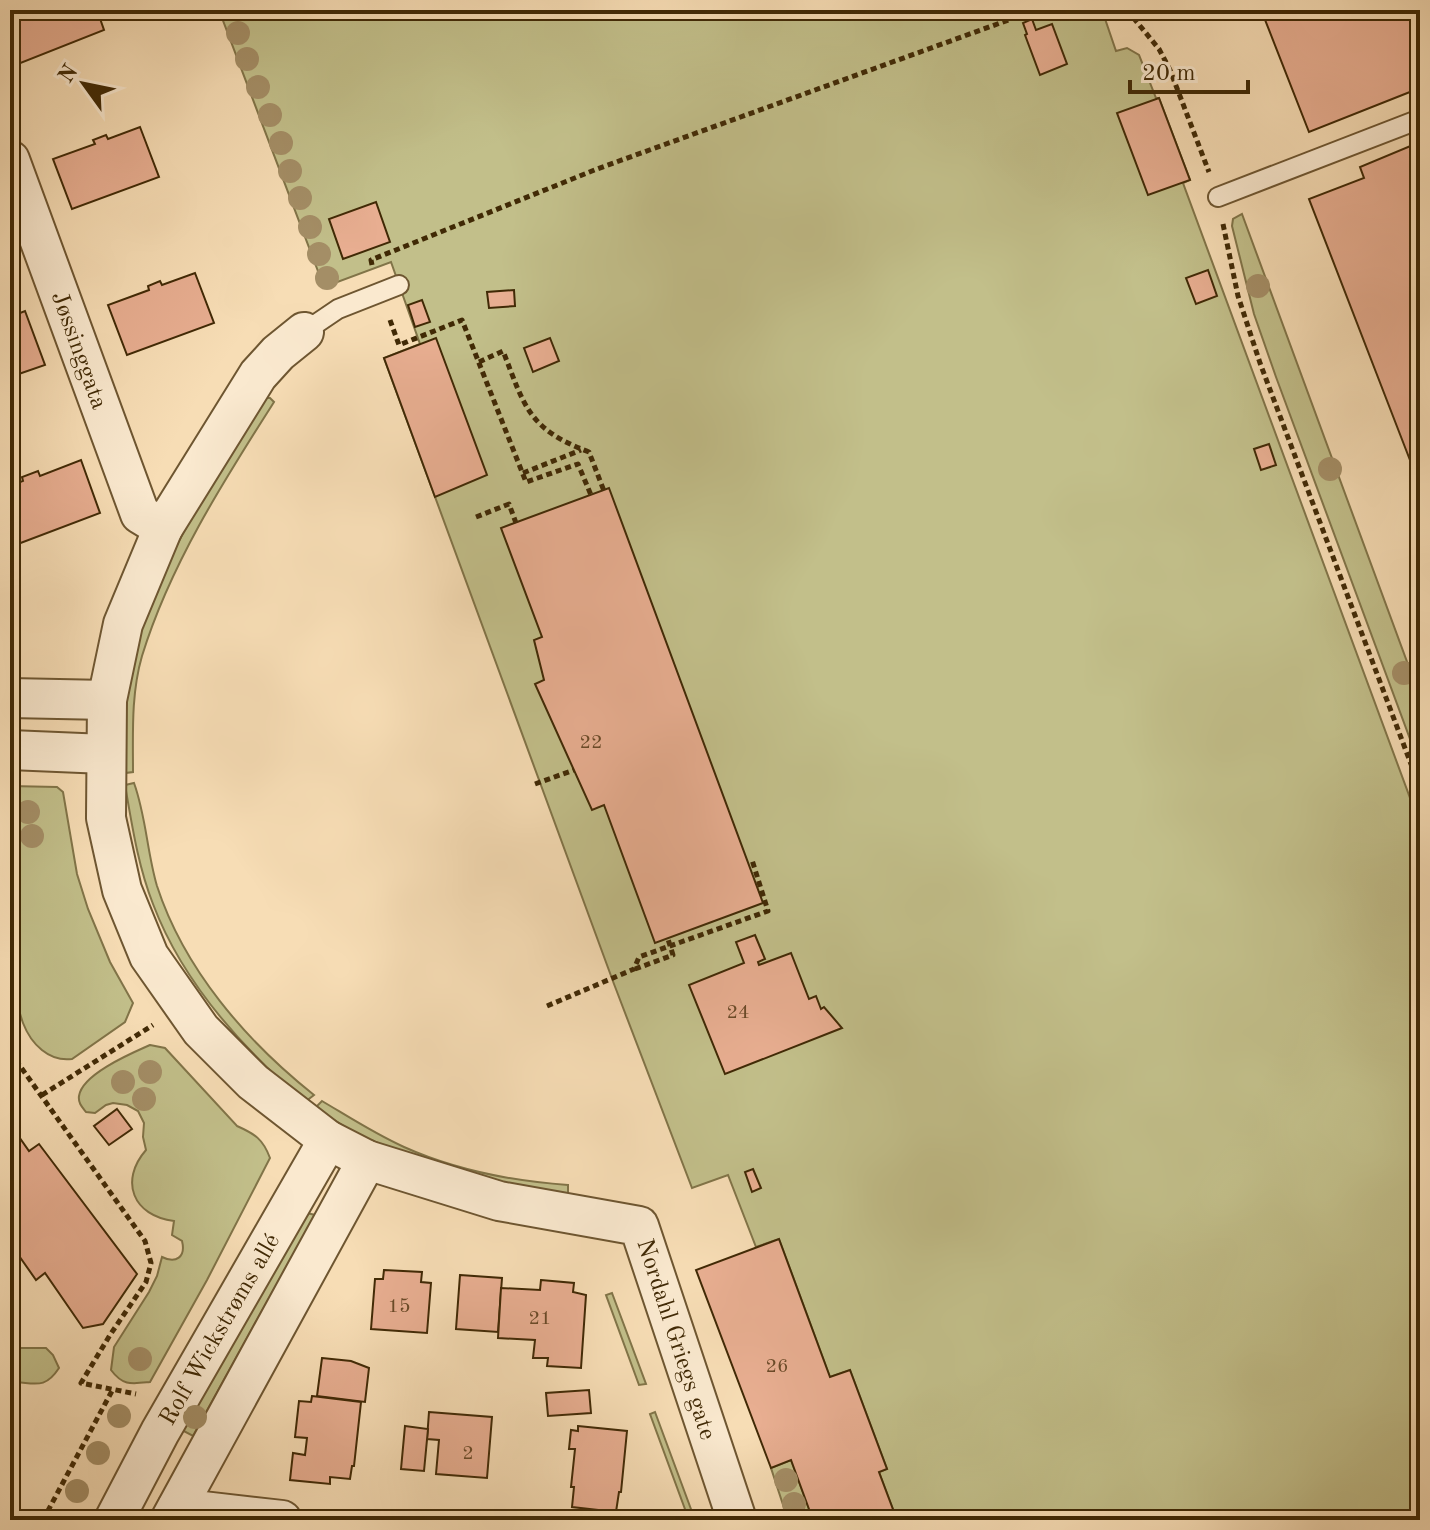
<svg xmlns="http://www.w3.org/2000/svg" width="1430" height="1530" viewBox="0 0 1430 1530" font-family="'Old Standard TT',serif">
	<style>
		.green { fill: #c2bf8a; stroke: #817448; stroke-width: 2 }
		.building { fill: #e8ae91; stroke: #402905; stroke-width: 2 }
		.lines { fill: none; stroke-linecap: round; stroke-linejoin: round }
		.service-casing { stroke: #6e5631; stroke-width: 22 }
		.minor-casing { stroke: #6e5631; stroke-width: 42 }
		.path { stroke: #402905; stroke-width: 5; stroke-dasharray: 6 4; stroke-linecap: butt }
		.service { stroke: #fae9cf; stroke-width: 18 }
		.minor { stroke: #fae9cf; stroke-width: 38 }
		.tree { fill: #a48e66 }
		.labels { text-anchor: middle; stroke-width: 8; stroke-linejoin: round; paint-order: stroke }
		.number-label { font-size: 20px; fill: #6a4a28 }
		.street-label { font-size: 24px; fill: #402905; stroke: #fae9cf }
	</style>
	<rect width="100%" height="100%" fill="#f7ddb5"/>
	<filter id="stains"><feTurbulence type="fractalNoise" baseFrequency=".0025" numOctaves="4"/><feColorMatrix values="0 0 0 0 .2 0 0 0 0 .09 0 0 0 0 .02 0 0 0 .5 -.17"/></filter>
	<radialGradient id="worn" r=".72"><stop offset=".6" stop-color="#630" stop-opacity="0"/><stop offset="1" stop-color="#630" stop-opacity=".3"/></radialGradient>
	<!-- green -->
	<g class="green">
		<path d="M219,10H1102L1116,51L1127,48L1139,55L1156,98H1159L1190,180L1183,183L1420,825V1520H897L879,1472L887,1469L850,1370L830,1377L779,1239L756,1247L728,1175L692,1188L614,984L384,358L420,344L391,262L324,287Z"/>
		<path d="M1242,214L1420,697V766L1276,377L1254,314L1232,226L1233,219Z"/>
		<path d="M266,398H270L274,402C223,482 170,565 142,656C131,694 133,733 133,772L125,773C125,753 122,732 124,712C135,595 204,494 266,398Z"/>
		<path d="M134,783C146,816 147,852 157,886C184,969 246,1041 314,1095L305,1102C243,1049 182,981 153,904C138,866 132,825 125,785Z"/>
		<path d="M10,786L57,787L63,792L77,874L88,909L110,962L133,1003L125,1022L72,1059C49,1062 31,1044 23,1023C19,1012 18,1002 10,992Z"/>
		<path d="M150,1045L165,1048L237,1126C255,1134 263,1139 270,1158L207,1280L150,1382C131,1384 123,1386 111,1370L114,1347L149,1292L157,1276L162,1257C176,1264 186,1257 182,1241L172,1235L174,1221C133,1216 119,1181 146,1150L143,1137L144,1123L138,1111L127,1105L113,1103L106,1105L95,1113L86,1112C82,1107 78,1103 79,1096C82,1074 132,1053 150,1045Z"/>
		<path d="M322,1101C349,1117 375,1134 404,1147C455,1170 512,1181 568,1185V1195L541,1194L390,1150L355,1133L315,1108Z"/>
		<path d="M299,1211L315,1215L193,1436L180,1429Z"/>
		<path d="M612,1293L646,1384L639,1385L606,1295Z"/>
		<path d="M10,1344L21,1348H46L53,1355L59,1368C44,1391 34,1382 10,1382Z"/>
		<path d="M655,1412L695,1520H689L650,1414Z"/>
		<path d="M791,1460L813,1520H788L771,1468Z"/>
	</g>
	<!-- building -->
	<g class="building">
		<path d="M10,10H97L104,30L18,64L10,43Z"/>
		<path d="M1268,10H1420V88L1309,132L1262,12Z"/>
		<path d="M1032,19L1036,30L1052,24L1067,64L1040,75L1025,35L1027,34L1023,23Z"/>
		<path d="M1159,98L1190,180L1148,195L1117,113Z"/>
		<path d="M140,127L159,177L72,209L53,159L95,144L93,140L106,135L108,139Z"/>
		<path d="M1420,142V486L1309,199L1364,178L1360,167Z"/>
		<path d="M376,202L390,242L343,259L329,219Z"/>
		<path d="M1208,270L1217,296L1196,304L1186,278Z"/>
		<path d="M195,273L214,323L127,355L108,305L149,290L148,286L160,281L162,285Z"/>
		<path d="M514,290L515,306L489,308L487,292Z"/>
		<path d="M422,300L430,322L415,327L408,305Z"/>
		<path d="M25,311L45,365L10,377V317Z"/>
		<path d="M436,338L487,475L435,497L384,358Z"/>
		<path d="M550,338L559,361L533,372L524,348Z"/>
		<path d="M1269,444L1276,465L1261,470L1254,449Z"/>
		<path d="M81,460L100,513L10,547V486L23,481L22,477L38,471L40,476Z"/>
		<path d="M609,488L763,903L655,943L604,805L592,810L535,684L544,680L534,640L542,637L501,528Z"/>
		<path d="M755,935L765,959L758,962L759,965L791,953L809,999L816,996L821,1009L824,1007L842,1028L725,1074L689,985L744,963L736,942Z"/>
		<path d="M117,1109L132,1129L109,1145L94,1126Z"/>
		<path d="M10,1124L29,1151L39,1144L137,1274L103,1324L83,1328L45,1273L36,1280L10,1243Z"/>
		<path d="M753,1169L761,1188L752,1192L745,1172Z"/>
		<path d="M779,1239L830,1377L850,1370L887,1469L879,1472L897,1520H813L791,1460L771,1468L696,1270Z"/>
		<path d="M384,1270L422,1272L421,1282L431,1283L427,1333L371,1329L375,1279H383Z"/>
		<path d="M460,1275L502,1278L498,1332L456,1329Z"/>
		<path d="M541,1280L574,1283L573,1292L586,1295L581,1368L547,1366L548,1358H533L535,1340L498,1338L501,1288L540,1290Z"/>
		<path d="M322,1358L351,1361L369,1368L365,1402L317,1396Z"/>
		<path d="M589,1390L591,1413L548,1416L546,1393Z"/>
		<path d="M312,1396L361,1402L354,1466H352L350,1479L330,1477V1484L290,1480L293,1453L305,1455L307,1438L295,1437L299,1401L311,1402Z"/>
		<path d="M429,1412L492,1417L487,1478L436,1474L439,1440L427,1439Z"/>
		<path d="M405,1426L428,1429L424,1471L401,1469Z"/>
		<path d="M578,1426L627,1431L621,1492H619L616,1512L572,1507L574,1487H571L575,1449H569L571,1430L578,1431Z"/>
	</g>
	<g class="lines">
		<defs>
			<g id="service">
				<path d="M1218,197L1420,119"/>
				<path d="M304,332L338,309L399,285"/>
			</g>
			<g id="minor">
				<path d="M10,160L140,514L163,528"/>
				<path d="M304,332L278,353L258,375L163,528L123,624L107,700L106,818L122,890L149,956L201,1030L253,1082L328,1140L367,1160L499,1201L639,1226L737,1520"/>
				<path d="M10,698L107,700"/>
				<path d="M10,750L105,754"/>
				<path d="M177,1508L282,1520"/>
				<path d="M114,1520L160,1432L328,1140"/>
				<path d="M170,1520L367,1160"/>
			</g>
		</defs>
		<!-- service casing -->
		<use href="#service" class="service-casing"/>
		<!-- minor casing -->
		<use href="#minor" class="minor-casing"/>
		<!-- path -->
		<g class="path">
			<path d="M1127,10L1159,49L1170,70L1209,172"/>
			<path d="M1223,224L1238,296L1260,363L1420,788"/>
			<path d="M372,265L371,260L597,169L1036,10"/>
			<path d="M390,320L399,345L462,320L526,482L578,464L591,495"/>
			<path d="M479,362L503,351C525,407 528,429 589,452L604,491"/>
			<path d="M523,473L581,450"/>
			<path d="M476,517L509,504L516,523"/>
			<path d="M535,784L574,770"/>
			<path d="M635,969L673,955L668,939"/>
			<path d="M547,1006L634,969L639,957L768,911L752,860"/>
			<path d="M10,1052L145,1241L151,1263L146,1282L110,1335L81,1383L136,1394"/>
			<path d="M42,1095L153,1025"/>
			<path d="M43,1520L113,1389"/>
		</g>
		<!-- service -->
		<use href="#service" class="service"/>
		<!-- minor -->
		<use href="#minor" class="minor"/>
	</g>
	<!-- trees -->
	<g class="tree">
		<circle cx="238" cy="33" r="12"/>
		<circle cx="247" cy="59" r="12"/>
		<circle cx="258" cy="87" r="12"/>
		<circle cx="270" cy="115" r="12"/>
		<circle cx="281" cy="143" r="12"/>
		<circle cx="290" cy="171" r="12"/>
		<circle cx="300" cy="198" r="12"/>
		<circle cx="310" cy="227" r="12"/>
		<circle cx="319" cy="254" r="12"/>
		<circle cx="327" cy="278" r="12"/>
		<circle cx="1258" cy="286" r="12"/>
		<circle cx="1330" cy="469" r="12"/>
		<circle cx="1404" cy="673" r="12"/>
		<circle cx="28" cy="812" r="12"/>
		<circle cx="32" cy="836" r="12"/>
		<circle cx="150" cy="1072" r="12"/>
		<circle cx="123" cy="1082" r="12"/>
		<circle cx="144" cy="1099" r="12"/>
		<circle cx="140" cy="1359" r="12"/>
		<circle cx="119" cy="1416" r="12"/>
		<circle cx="195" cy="1417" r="12"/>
		<circle cx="98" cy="1453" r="12"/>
		<circle cx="786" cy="1480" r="12"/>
		<circle cx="77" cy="1491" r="12"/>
		<circle cx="794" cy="1504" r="12"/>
	</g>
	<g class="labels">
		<!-- number labels -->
		<g class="number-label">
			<text x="591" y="748">22</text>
			<text x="738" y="1018">24</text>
			<text x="399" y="1312">15</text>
			<text x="540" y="1324">21</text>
			<text x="777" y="1372">26</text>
			<text x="468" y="1459">2</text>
		</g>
		<!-- street labels -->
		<g class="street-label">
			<text transform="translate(80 350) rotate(70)" y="8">Jøssinggata</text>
			<text transform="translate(219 1329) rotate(-60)" y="8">Rolf Wickstrøms allé</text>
			<text transform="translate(677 1339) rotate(72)" y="8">Nordahl Griegs gate</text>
		</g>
	</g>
	<!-- margin -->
	<rect width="1430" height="1530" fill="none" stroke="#f7ddb5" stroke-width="40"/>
	<rect x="12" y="12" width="1406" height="1506" fill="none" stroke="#402905" stroke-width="4"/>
	<rect x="20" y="20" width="1390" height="1490" fill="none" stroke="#402905" stroke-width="2"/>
	<!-- north arrow -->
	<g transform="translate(84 84) rotate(303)" stroke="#fae9cf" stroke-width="6" paint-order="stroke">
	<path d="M0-6L14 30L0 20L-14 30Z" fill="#402905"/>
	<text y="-12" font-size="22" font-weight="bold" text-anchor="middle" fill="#402905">N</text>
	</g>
	<!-- scale -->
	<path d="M1130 80v12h118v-12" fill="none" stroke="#402905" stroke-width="4"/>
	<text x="1142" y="80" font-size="24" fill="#402905" stroke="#fae9cf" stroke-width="6" paint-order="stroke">20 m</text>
	<rect width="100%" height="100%" filter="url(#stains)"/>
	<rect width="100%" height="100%" fill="url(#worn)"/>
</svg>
